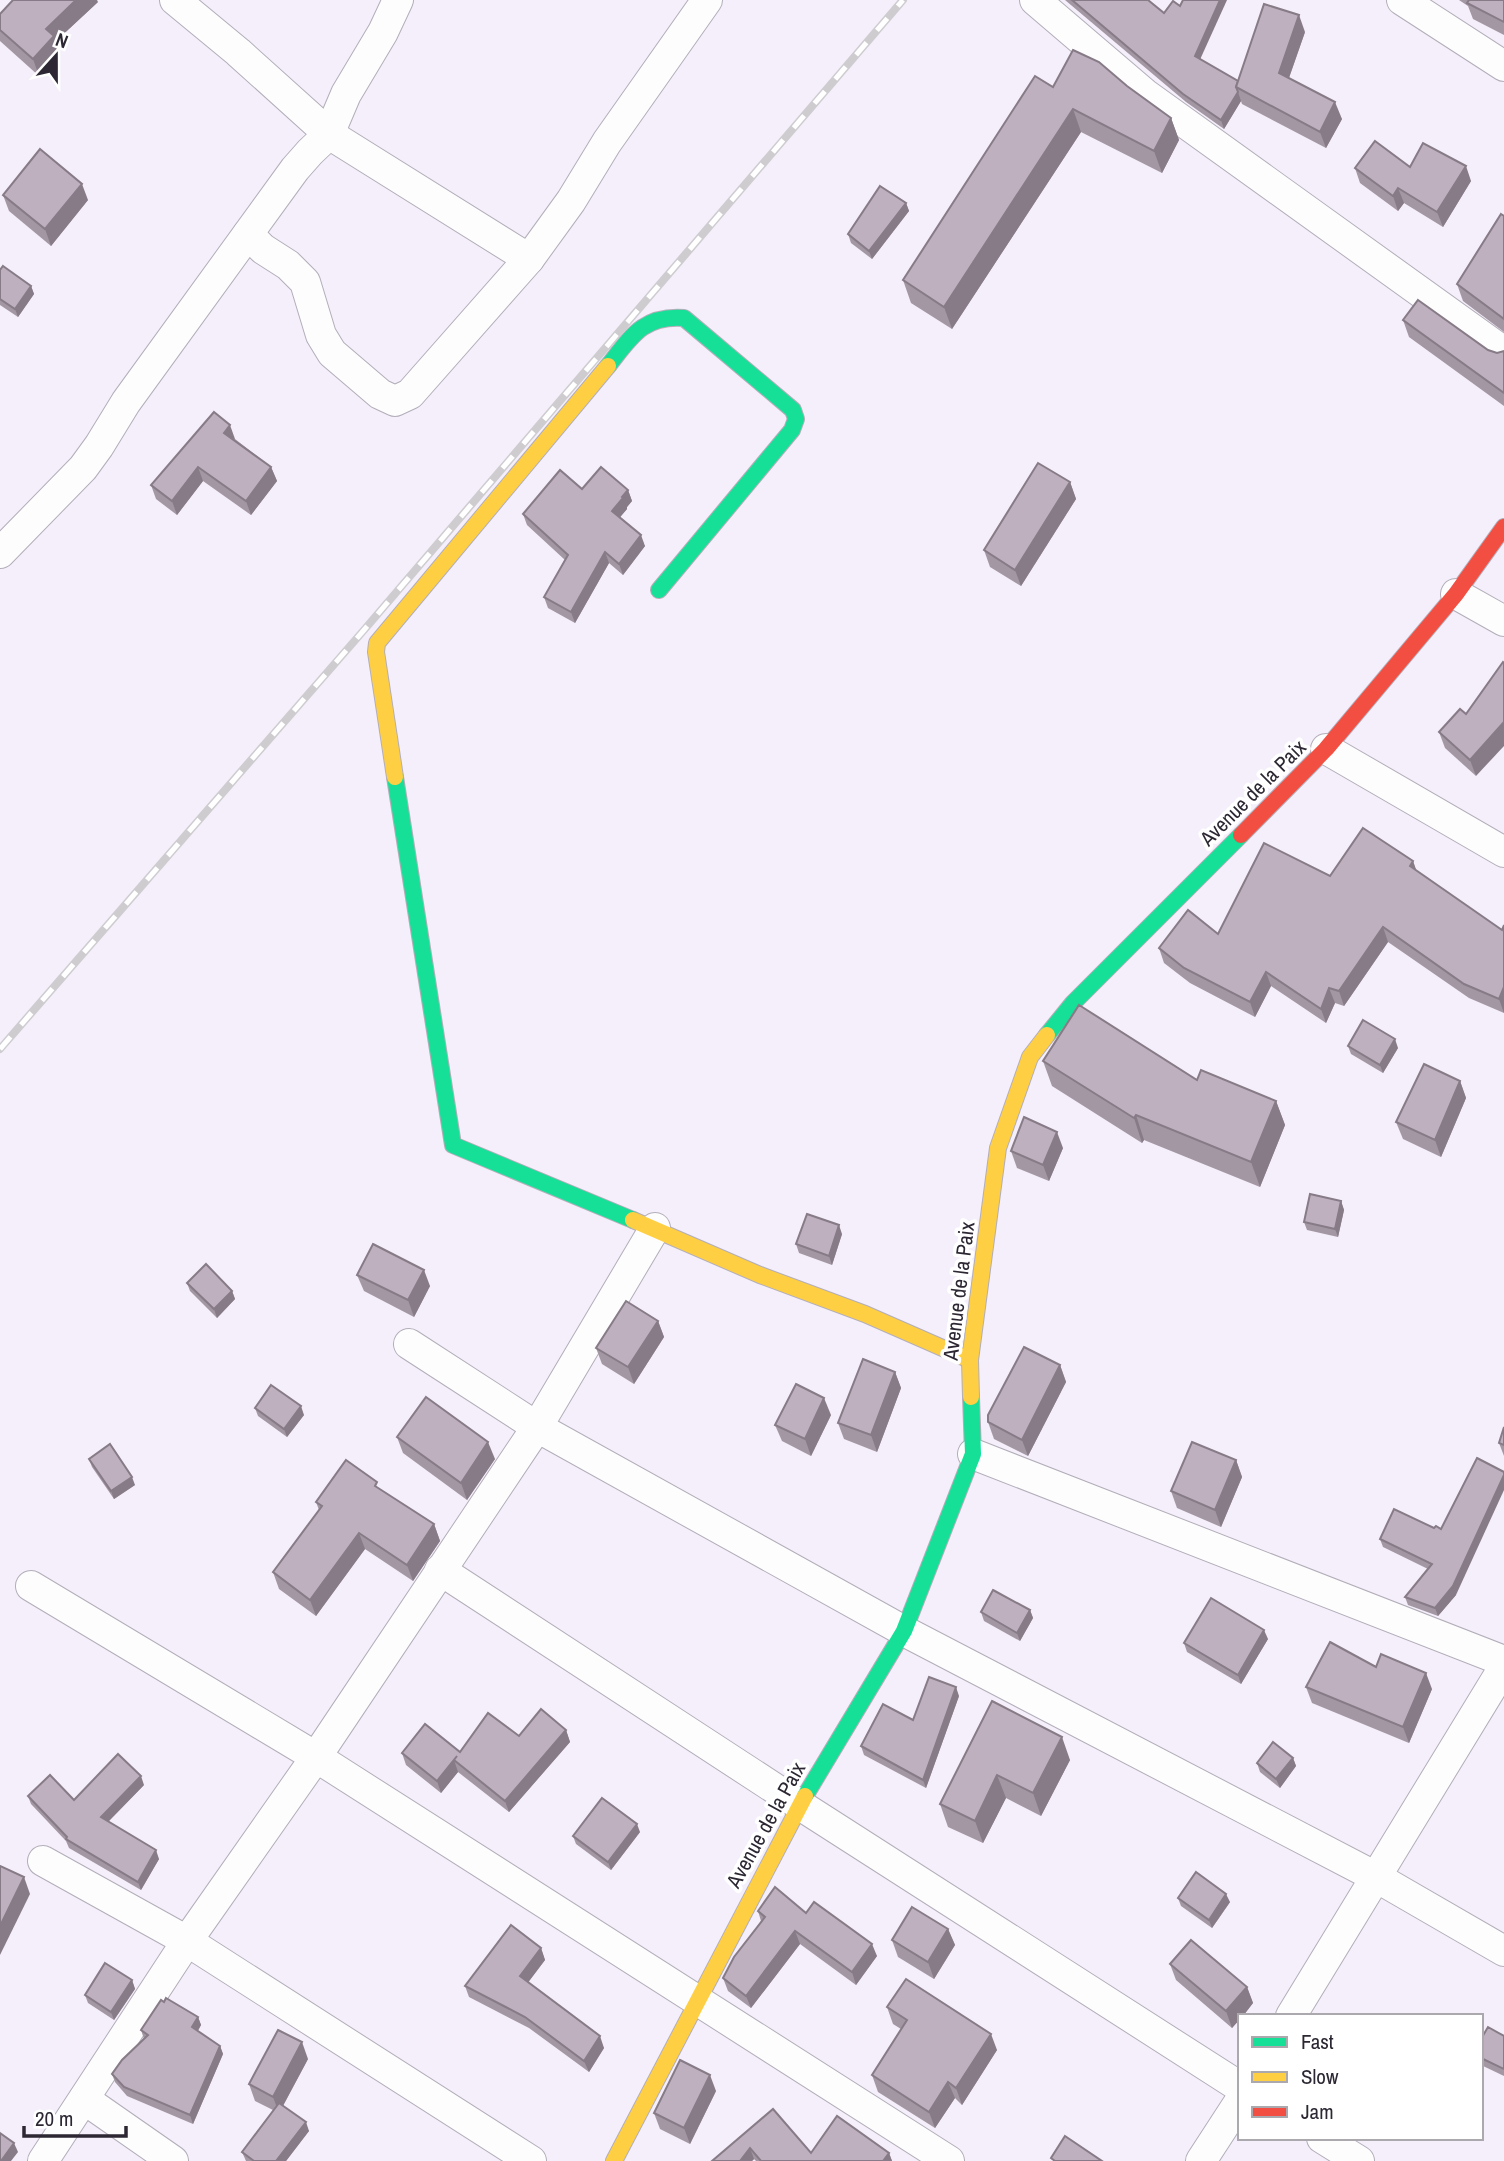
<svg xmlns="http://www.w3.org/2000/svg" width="1504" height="2161" viewBox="0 0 1504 2161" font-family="'Archivo Narrow',sans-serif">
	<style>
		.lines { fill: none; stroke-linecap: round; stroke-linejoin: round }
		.street-casing { stroke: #b3aeb9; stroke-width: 32 }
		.fast-casing { stroke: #b3aeb9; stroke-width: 18 }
		.slow-casing { stroke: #b3aeb9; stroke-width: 18 }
		.jam-casing { stroke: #b3aeb9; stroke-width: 18 }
		.street { stroke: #fdfdfe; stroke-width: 30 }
		.fast { stroke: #16e098; stroke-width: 16 }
		.slow { stroke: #ffcf43; stroke-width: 16 }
		.jam { stroke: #f24e42; stroke-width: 16 }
		.rail-casing { stroke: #cecccf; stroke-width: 8 }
		.rail { stroke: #fff; stroke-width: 5; stroke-dasharray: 16; stroke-linecap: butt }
		.wall { fill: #a497a4 }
		.shaded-wall { fill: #867b86 }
		.building { fill: #bfb0bf; stroke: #867b86; stroke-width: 2 }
		.labels { text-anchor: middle; stroke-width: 7; stroke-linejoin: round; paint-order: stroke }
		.street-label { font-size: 21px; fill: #2c2732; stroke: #fff }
	</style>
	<rect width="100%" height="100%" fill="#f4effa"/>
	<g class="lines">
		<defs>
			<g id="street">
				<path d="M175,0L238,52L329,134L529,259"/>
				<path d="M1035,0L1145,94L1504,352"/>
				<path d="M1402,0L1504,66"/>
				<path d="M248,234L263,249L288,265L305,282L321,335L332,353L380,394L395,401L410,394L529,259L571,201L607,142L707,0"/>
				<path d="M0,553L83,468L99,446L126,402L295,169L310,152L329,134L346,94L383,32L398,0"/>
				<path d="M1456,594L1504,621"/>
				<path d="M1326,749L1504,852"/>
				<path d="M409,1344L537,1427L904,1631L1376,1877L1504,1951"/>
				<path d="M973,1454L1504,1661"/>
				<path d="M440,1570L800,1805L1240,2087"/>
				<path d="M31,1586L316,1757L949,2161"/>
				<path d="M43,1861L187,1941L531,2161"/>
				<path d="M1291,2016L1504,1667"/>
				<path d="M84,2099L173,2161"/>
				<path d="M1322,2138L1359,2161"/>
				<path d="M43,2161L187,1941L316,1757L537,1427L655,1228"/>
				<path d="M1201,2161L1240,2101"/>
			</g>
			<g id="fast">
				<path d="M608,366C631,337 643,315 684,318L793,410L796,419L792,430L659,590"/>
				<path d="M395,777L453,1145L633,1220"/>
				<path d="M1047,1035L1073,1003L1241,835"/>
				<path d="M805,1796L904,1631L973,1454L971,1397"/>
			</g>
			<g id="slow">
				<path d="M395,777L376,652L377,643L608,366"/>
				<path d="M633,1220L760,1275L865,1314L970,1360"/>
				<path d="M971,1397L970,1360L998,1148L1030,1057L1047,1035"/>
				<path d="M614,2161L805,1796"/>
			</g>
			<path id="jam" d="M1241,835L1326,749L1456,594L1504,527"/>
		</defs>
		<!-- street casing -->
		<use href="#street" class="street-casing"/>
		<!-- fast casing -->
		<use href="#fast" class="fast-casing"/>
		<!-- slow casing -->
		<use href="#slow" class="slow-casing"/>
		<!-- jam casing -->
		<use href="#jam" class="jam-casing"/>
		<!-- street -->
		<use href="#street" class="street"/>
		<!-- fast -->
		<use href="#fast" class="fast"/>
		<!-- slow -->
		<use href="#slow" class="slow"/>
		<!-- jam -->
		<use href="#jam" class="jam"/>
		<defs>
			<path id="rail" d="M0,1049L364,630L903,0"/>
		</defs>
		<!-- rail casing -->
		<use href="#rail" class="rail-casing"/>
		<!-- rail -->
		<use href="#rail" class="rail"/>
	</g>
	<!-- wall -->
	<g class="wall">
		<path d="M1065,0H1148L1200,59L1238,81L1305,32L1289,78L1342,119L1326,148L1242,104L1241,101L1224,129L1186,102Z"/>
		<path d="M1459,0H1504V35L1473,19L1468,6Z"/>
		<path d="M98,2L56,41L60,52L39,76L0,41V14Z"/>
		<path d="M1127,86L1171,118L1179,140L1162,173L1081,132L952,329L911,303L903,280L1053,87Z"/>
		<path d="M1410,167L1471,181L1443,227L1404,203L1398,211L1360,183L1355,168Z"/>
		<path d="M3,195L88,200L51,246L9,211Z"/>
		<path d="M906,203L909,211L872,259L851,243L848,234Z"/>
		<path d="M1504,216V332L1463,301L1457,284Z"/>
		<path d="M0,270L31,286L34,294L18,317L0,305Z"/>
		<path d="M1403,320L1497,353L1504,351V406L1409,337Z"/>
		<path d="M235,439L271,467L277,481L251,515L203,481L177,515L156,499L151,485Z"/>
		<path d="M1070,482L1076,499L1021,586L990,567L984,550Z"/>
		<path d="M582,489L628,490L632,501L627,507V509L620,517L645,546L623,575L609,563L575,623L548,608L544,597L565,560L527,525L523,514Z"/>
		<path d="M1466,714L1476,776L1445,748L1439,732Z"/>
		<path d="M1413,861L1417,872L1502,930L1504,925V1013L1469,998L1388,942L1344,1006L1335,1003L1326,1023L1271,986L1255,1017L1190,983L1164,963L1159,948L1218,934L1330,876Z"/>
		<path d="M1348,1046L1398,1048L1383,1073L1351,1054Z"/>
		<path d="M1043,1061L1197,1080L1276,1101L1285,1125L1260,1187L1144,1140L1142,1143L1052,1086Z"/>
		<path d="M1460,1081L1466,1098L1441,1157L1403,1139L1396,1122Z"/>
		<path d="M1063,1148L1049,1181L1017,1168L1011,1151Z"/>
		<path d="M1341,1201L1344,1210L1338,1237L1307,1230L1304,1222Z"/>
		<path d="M842,1234L832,1265L799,1253L796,1244Z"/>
		<path d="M357,1275L430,1286L414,1317L364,1291Z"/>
		<path d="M187,1283L232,1291L235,1299L217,1318L190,1291Z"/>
		<path d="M658,1321L664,1337L634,1384L602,1364L596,1348Z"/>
		<path d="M1060,1365L1066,1382L1028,1456L994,1439L988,1422Z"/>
		<path d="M895,1372L901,1388L877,1452L844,1439L838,1423Z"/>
		<path d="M255,1408L304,1415L287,1437L258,1416Z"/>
		<path d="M831,1415L811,1456L782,1441L775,1425Z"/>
		<path d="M1504,1427V1456L1499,1443Z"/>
		<path d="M397,1437L495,1459L467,1500L403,1453Z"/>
		<path d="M89,1459L135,1485L114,1499L92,1467Z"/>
		<path d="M1236,1460L1242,1477L1221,1527L1177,1508L1171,1491Z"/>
		<path d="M380,1489L434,1524L440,1541L413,1581L365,1549L316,1616L279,1589L273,1572L319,1510L316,1502Z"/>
		<path d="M1394,1509L1456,1595L1438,1616L1408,1605L1405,1597L1428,1569L1383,1547L1380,1539Z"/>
		<path d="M1030,1610L1033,1618L1020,1641L984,1621L981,1612Z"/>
		<path d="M1268,1639L1241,1684L1187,1652L1184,1643Z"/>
		<path d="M1306,1687L1432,1689L1409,1743L1312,1703Z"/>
		<path d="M959,1696L926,1788L864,1755L861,1746Z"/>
		<path d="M992,1701L1070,1760L1041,1816L1006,1798L983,1843L948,1827L940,1804Z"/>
		<path d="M566,1730L570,1742L509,1812L458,1772L441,1793L406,1765L402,1753L460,1752L519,1736Z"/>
		<path d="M1293,1758L1296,1766L1280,1788L1260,1772L1257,1763Z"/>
		<path d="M144,1785L108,1822L159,1859L141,1890L69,1848L66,1841L31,1804L28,1796L74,1800Z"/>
		<path d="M640,1832L611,1870L576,1844L573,1836Z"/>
		<path d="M1178,1898L1230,1902L1212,1928L1181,1906Z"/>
		<path d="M758,1911L806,1913L877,1956L856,1985L800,1944L751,2008L728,1991L723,1978L761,1921Z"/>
		<path d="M948,1929L955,1945L934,1979L898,1957L892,1940Z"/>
		<path d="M541,1948L545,1960L528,1982L604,2048L589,2072L529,2028L469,1997L465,1986Z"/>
		<path d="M1170,1964L1247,1987L1253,2003L1243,2016H1240V2019L1232,2028L1176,1980Z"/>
		<path d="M132,1980L135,1989L114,2020L88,2003L85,1995Z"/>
		<path d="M887,2007L997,2050L962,2105L955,2098L935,2128L878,2092L872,2075L901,2029L893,2024Z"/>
		<path d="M198,2017L201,2025L198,2031L220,2046L223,2054L193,2124L127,2096L115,2082L112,2074L144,2039L141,2030Z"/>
		<path d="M1504,2036V2076L1481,2065V2039Z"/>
		<path d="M308,2059L283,2106L309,2131L286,2161H246L242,2152L273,2110L255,2101L249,2084Z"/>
		<path d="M716,2091L690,2144L660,2129L654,2113Z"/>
		<path d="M773,2109L811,2153H889L892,2161H756L754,2159L752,2161H712Z"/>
	</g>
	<!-- shaded-wall -->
	<g class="shaded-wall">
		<path d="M76,0H97L98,2L56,41L60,52L39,76L33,59L46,29Z"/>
		<path d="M1220,0H1227L1198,64L1195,56Z"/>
		<path d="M1299,15L1305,32L1285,89L1279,73Z"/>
		<path d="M1238,92L1241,101L1224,129L1221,120Z"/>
		<path d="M1335,102L1342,119L1326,148L1320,132Z"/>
		<path d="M1073,109L1081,132L952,329L944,307Z"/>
		<path d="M1171,118L1179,140L1162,173L1154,151Z"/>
		<path d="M1466,166L1471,181L1443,227L1437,212Z"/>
		<path d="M82,184L88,200L51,246L45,229Z"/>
		<path d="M1398,188L1404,203L1398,211L1393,196Z"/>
		<path d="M906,203L909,211L872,259L869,251Z"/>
		<path d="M31,286L34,294L18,317L15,309Z"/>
		<path d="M230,425L235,439L229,447L224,433Z"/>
		<path d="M198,467L203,481L177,515L172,501Z"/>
		<path d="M271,467L277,481L251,515L246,501Z"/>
		<path d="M1070,482L1076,499L1021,586L1015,570Z"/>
		<path d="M628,490L632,501L627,507V509L616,522L612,511Z"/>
		<path d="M641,535L645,546L623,575L619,564Z"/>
		<path d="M605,552L609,563L575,623L571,612Z"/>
		<path d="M1504,722V746L1476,776L1470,760Z"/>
		<path d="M1413,861L1418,876L1410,866Z"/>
		<path d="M1383,927L1388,942L1344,1006L1339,991Z"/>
		<path d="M1266,972L1271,986L1255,1017L1250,1002Z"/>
		<path d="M1504,987V1013L1499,999Z"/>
		<path d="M1329,988L1335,1003L1326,1023L1321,1009Z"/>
		<path d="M1395,1039L1398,1048L1383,1073L1380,1065Z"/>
		<path d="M1460,1081L1466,1098L1441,1157L1435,1140Z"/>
		<path d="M1276,1101L1285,1125L1260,1187L1251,1162Z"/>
		<path d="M1136,1115L1144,1140L1142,1143L1134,1118Z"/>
		<path d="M1057,1132L1063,1148L1049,1181L1043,1165Z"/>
		<path d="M1341,1201L1344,1210L1338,1237L1335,1229Z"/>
		<path d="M839,1225L842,1234L832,1265L829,1256Z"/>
		<path d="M424,1270L430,1286L414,1317L408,1300Z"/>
		<path d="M232,1291L235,1299L217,1318L214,1309Z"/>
		<path d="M658,1321L664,1337L634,1384L628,1367Z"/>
		<path d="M1060,1365L1066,1382L1028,1456L1022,1440Z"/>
		<path d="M895,1372L901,1388L877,1452L871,1435Z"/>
		<path d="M824,1398L831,1415L811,1456L805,1439Z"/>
		<path d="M301,1406L304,1415L287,1437L284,1429Z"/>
		<path d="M488,1442L495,1459L467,1500L461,1483Z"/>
		<path d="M1236,1460L1242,1477L1221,1527L1215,1510Z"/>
		<path d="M1504,1475V1490L1456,1595L1438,1616L1435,1608Z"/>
		<path d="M132,1477L135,1485L114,1499L111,1491Z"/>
		<path d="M434,1524L440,1541L413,1581L407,1565Z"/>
		<path d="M359,1533L365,1549L316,1616L310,1600Z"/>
		<path d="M1030,1610L1033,1618L1020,1641L1017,1633Z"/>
		<path d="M1264,1630L1268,1639L1241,1684L1238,1675Z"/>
		<path d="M1426,1673L1432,1689L1409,1743L1403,1727Z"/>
		<path d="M956,1687L959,1696L926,1788L923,1780Z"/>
		<path d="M566,1730L570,1742L509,1812L505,1801Z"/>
		<path d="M1062,1737L1070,1760L1041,1816L1033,1793Z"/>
		<path d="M1293,1758L1296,1766L1280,1788L1276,1779Z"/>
		<path d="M454,1760L458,1772L441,1793L437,1781Z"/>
		<path d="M997,1775L1006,1798L983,1843L975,1821Z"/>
		<path d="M141,1776L144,1785L104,1826L101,1817Z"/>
		<path d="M637,1824L640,1832L611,1870L608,1862Z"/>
		<path d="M156,1850L159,1859L141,1890L138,1882Z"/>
		<path d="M24,1877L30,1894L0,1955V1926Z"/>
		<path d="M1226,1894L1230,1902L1212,1928L1209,1920Z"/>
		<path d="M948,1929L955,1945L934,1979L928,1962Z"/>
		<path d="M795,1931L800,1944L751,2008L746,1996Z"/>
		<path d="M872,1944L877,1956L856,1985L852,1972Z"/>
		<path d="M541,1948L545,1960L524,1988L520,1976Z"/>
		<path d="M132,1980L135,1989L114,2020L111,2012Z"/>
		<path d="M1247,1987L1253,2003L1243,2016H1240V2019L1232,2028L1226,2011Z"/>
		<path d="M198,2017L201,2025L195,2035L192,2027Z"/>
		<path d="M991,2034L997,2050L962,2105L956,2088Z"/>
		<path d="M600,2036L604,2048L589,2072L584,2061Z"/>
		<path d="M302,2042L308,2059L279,2113L273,2097Z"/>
		<path d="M220,2046L223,2054L193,2124L190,2115Z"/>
		<path d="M710,2075L716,2091L690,2144L684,2128Z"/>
		<path d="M948,2082L955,2098L935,2128L929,2112Z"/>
		<path d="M306,2122L309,2131L286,2161H276Z"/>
		<path d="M14,2143L18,2152L11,2161H1Z"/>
		<path d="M750,2148L754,2159L752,2161H740Z"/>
		<path d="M889,2153L892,2161H883Z"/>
	</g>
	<!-- building -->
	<g class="building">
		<path d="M13,0H76L46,29L54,36L33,59L0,30V14Z"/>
		<path d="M1072,0H1148L1164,13L1173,1L1180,6L1183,0H1220L1195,56L1238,81L1236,87L1238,92L1221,120L1183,94Z"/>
		<path d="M1469,0H1504V22L1467,3Z"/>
		<path d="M1264,4L1299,15L1279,73L1335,102L1320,132L1236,87Z"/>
		<path d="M1073,50L1099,62L1127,86L1171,118L1154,151L1073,109L944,307L903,280L1035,76L1053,87Z"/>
		<path d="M1375,141L1410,167L1423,143L1466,166L1437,212L1398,188L1393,196L1355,168Z"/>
		<path d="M40,149L82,184L45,229L3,195Z"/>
		<path d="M880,186L906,203L869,251L848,234Z"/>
		<path d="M1501,214L1504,216V319L1457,284Z"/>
		<path d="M3,266L31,286L15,309L0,299V270Z"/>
		<path d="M1418,300L1488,350L1497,353L1504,351V393L1403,320Z"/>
		<path d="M214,412L230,425L224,433L271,467L246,501L198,467L172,501L151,485Z"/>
		<path d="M1038,463L1070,482L1015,570L984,550Z"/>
		<path d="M601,467L628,490L622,497L623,498L612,511L641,535L619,564L605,552L571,612L544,597L568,555L523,514L560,470L582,489Z"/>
		<path d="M1503,662L1504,663V722L1470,760L1439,732L1460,709L1466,714Z"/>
		<path d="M1363,828L1413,861L1410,866L1502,930L1504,925V987L1499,999L1464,984L1383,927L1339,991L1329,988L1321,1009L1266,972L1250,1002L1184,968L1159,948L1188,910L1218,934L1264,843L1330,876Z"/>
		<path d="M1079,1005L1197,1080L1201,1070L1276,1101L1251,1162L1136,1115L1134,1118L1043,1061Z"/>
		<path d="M1363,1020L1395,1039L1380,1065L1348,1046Z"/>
		<path d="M1424,1064L1460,1081L1435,1140L1396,1122Z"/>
		<path d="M1024,1117L1057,1132L1043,1165L1011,1151Z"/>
		<path d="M1310,1194L1341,1201L1335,1229L1304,1222Z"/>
		<path d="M807,1214L839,1225L829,1256L796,1244Z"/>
		<path d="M373,1244L424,1270L408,1300L357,1275Z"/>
		<path d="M206,1264L232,1291L214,1309L187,1283Z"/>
		<path d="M626,1301L658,1321L628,1367L596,1348Z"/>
		<path d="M1024,1347L1060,1365L1022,1440L988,1422V1415Z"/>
		<path d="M863,1359L895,1372L871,1435L838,1423Z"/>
		<path d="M796,1384L824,1398L805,1439L775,1425Z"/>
		<path d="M271,1385L301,1406L284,1429L255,1408Z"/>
		<path d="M426,1397L488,1442L461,1483L397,1437Z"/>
		<path d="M1504,1427V1445L1499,1443Z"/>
		<path d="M1192,1442L1236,1460L1215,1510L1171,1491Z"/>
		<path d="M110,1444L132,1477L111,1491L89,1459Z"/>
		<path d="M1477,1458L1504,1472V1475L1453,1586L1435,1608L1405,1597L1432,1564L1380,1539L1394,1509L1434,1528L1436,1526L1441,1529Z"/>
		<path d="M346,1460L377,1482L375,1486L434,1524L407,1565L359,1533L310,1600L273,1572L322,1506L316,1502Z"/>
		<path d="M993,1590L1030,1610L1017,1633L981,1612Z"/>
		<path d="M1211,1598L1264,1630L1238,1675L1184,1643Z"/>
		<path d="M1330,1642L1376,1667L1381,1654L1426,1673L1403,1727L1306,1687Z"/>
		<path d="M929,1677L956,1687L923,1780L861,1746L883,1704L913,1720Z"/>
		<path d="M992,1701L1062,1737L1033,1793L997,1775L975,1821L940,1804Z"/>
		<path d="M541,1709L566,1730L505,1801L454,1760L457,1756L437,1781L402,1753L425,1724L460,1752L488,1713L519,1736Z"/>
		<path d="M1273,1742L1293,1758L1276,1779L1257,1763Z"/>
		<path d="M118,1754L141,1776L101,1817L156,1850L138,1882L66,1839L67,1837L28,1796L50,1775L74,1800Z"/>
		<path d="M602,1798L637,1824L608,1862L573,1836Z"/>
		<path d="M0,1866L24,1877L0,1926Z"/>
		<path d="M1196,1872L1226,1894L1209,1920L1178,1898Z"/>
		<path d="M775,1887L806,1913L814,1902L872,1944L852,1972L795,1931L746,1996L723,1978L734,1957L765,1917L758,1911Z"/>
		<path d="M912,1907L948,1929L928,1962L892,1940Z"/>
		<path d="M511,1925L541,1948L520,1976L600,2036L584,2061L525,2017L465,1986Z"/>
		<path d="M1191,1940L1247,1987L1226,2011L1170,1964Z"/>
		<path d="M105,1963L132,1980L111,2012L85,1995Z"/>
		<path d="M906,1979L991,2034L956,2088L948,2082L929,2112L872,2075L907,2020L887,2007Z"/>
		<path d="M166,1998L198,2017L192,2027L220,2046L190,2115L124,2087L112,2074L122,2060L148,2035L141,2030L161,2000L164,2002Z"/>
		<path d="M1488,2027L1504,2036V2069L1481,2058V2039Z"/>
		<path d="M278,2030L302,2042L273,2097L249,2084Z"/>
		<path d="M680,2060L710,2075L684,2128L654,2113Z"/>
		<path d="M279,2103L306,2122L276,2161H254L242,2152Z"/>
		<path d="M773,2109L811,2153L837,2116L889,2153L883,2161H761L750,2148L740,2161H712Z"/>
		<path d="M0,2133L14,2143L1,2161H0Z"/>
		<path d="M1065,2136L1102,2161H1055L1051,2158Z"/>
	</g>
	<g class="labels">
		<!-- street labels -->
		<g class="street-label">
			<text transform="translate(1253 793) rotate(-45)" y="7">Avenue de la Paix</text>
			<text transform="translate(959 1291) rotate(-83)" y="7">Avenue de la Paix</text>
			<text transform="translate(766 1825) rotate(-61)" y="7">Avenue de la Paix</text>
		</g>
	</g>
	<!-- legend -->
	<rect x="1238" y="2014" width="245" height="126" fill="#ffffff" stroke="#aba9ad" stroke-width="2"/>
	<rect x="1252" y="2037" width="35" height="10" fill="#16e098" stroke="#aba9ad" stroke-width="2"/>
	<text x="1301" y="2049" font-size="21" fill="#2c2732">Fast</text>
	<rect x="1252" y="2072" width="35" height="10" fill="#ffcf43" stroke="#aba9ad" stroke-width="2"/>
	<text x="1301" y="2084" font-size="21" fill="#2c2732">Slow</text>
	<rect x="1252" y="2107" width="35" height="10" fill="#f24e42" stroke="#aba9ad" stroke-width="2"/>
	<text x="1301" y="2119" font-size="21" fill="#2c2732">Jam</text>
	<!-- north arrow -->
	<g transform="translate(56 56) rotate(21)" stroke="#ffffff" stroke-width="5" paint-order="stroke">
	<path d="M0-5L12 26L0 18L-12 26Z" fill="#2c2732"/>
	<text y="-10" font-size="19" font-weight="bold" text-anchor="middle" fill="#2c2732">N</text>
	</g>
	<!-- scale -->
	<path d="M24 2126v10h102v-10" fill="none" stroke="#2c2732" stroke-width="3.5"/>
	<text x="35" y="2126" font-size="21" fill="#2c2732" stroke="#ffffff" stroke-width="5" paint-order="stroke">20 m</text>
</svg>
